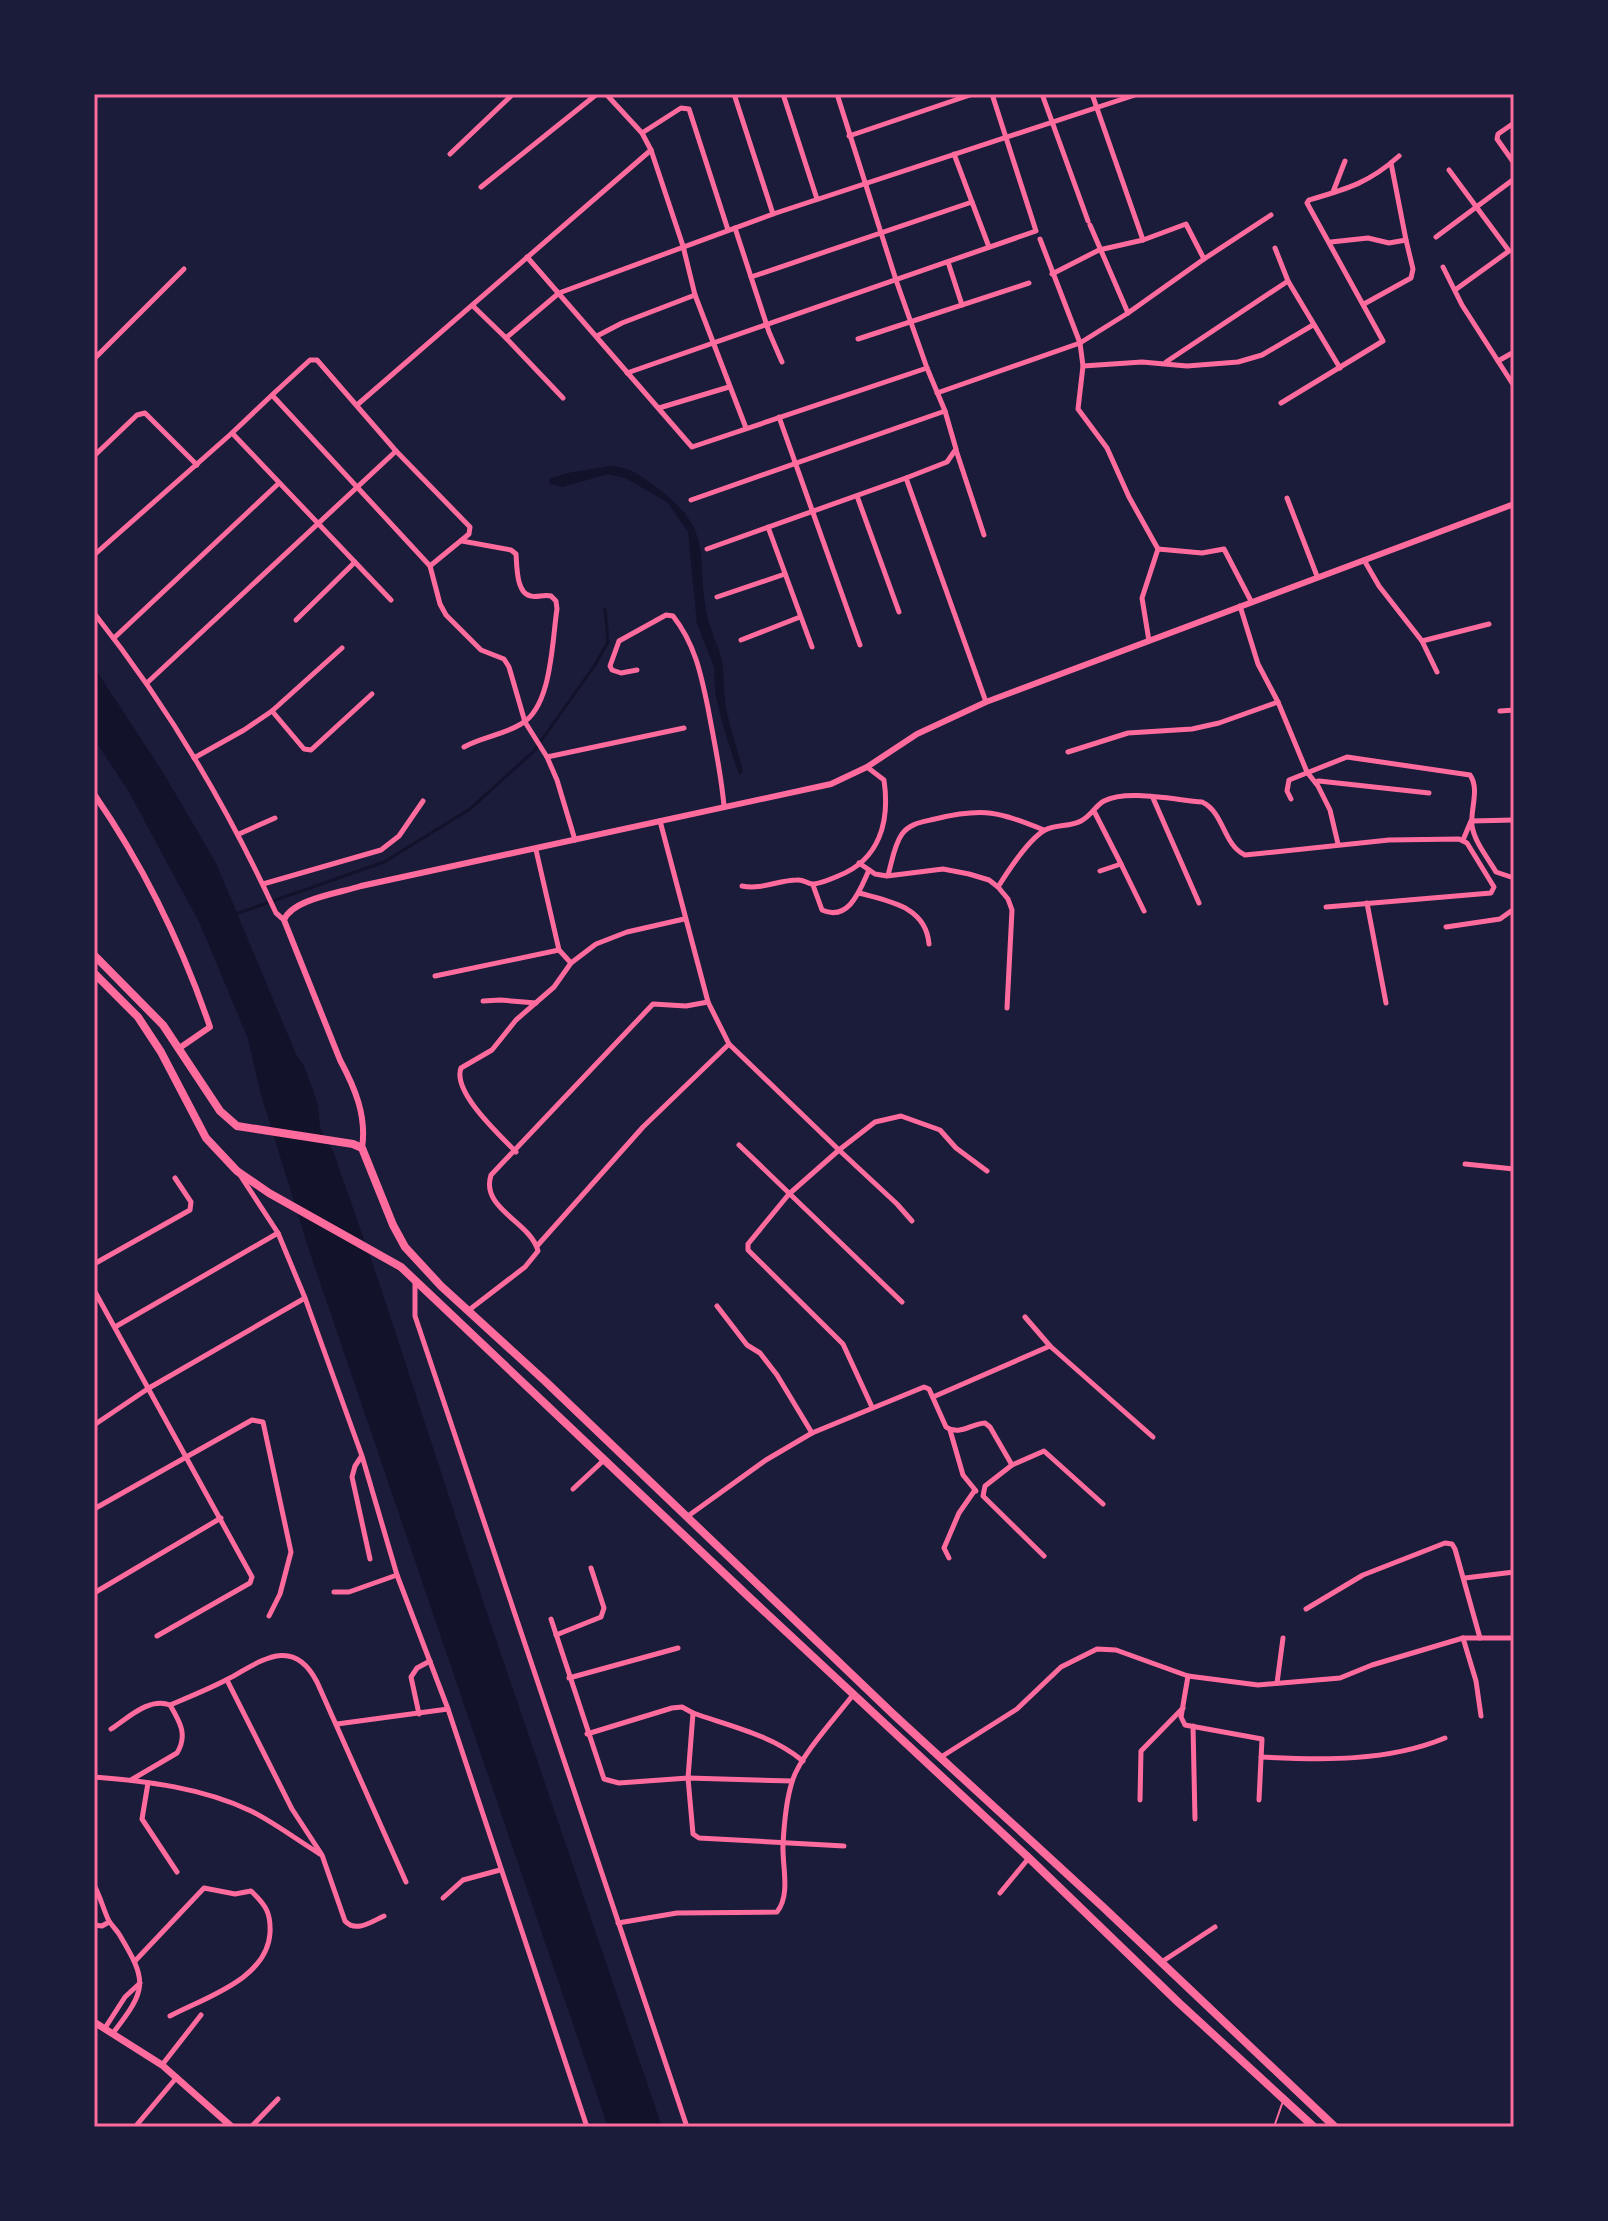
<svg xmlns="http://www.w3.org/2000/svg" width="1608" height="2221" viewBox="0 0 1608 2221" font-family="'Golos Text',sans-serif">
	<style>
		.water { fill: #12122b }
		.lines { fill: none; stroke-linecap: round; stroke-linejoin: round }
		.stream { stroke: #12122b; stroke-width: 3 }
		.service { stroke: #ff6b9d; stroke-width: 2 }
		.minor { stroke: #ff6b9d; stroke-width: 5 }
		.tertiary { stroke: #ff6b9d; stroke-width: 6 }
		.secondary { stroke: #ff6b9d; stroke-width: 7 }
		.primary { stroke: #ff6b9d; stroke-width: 8 }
		.neatline { fill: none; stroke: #ff6b9d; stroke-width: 3 }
	</style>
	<rect width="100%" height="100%" fill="#1b1b3a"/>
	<!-- water -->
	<g class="water">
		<path d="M611,466C629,467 640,475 655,486C719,533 693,558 709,622C712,634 718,646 721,657C725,673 723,690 726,707C730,729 738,750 743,772L739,775L723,726L715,692L714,667L697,624L688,532L667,502L625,478L608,474L563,487L550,484L549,479L568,473Z"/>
		<path d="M94,667L164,774L216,863L296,1054L304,1066L318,1104L320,1128L333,1151L379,1282L484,1604L662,2127H608L309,1250L261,1095L248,1039L200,924L129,792L94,739Z"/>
	</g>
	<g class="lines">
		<!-- stream -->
		<path class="stream" d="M233,915L384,862L470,809L533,752L595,665L608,642L605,609"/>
		<!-- service -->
		<path class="service" d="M1274,2127L1283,2101"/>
		<!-- minor -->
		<g class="minor">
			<path d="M606,94L642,133L651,150L683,246L695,295L746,428"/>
			<path d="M734,94L773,214"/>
			<path d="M783,94L817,199"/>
			<path d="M837,94L896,280L927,368L945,411L956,449L947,462L906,478L986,702"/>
			<path d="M1042,94L1088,221"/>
			<path d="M1514,123L1498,134L1497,139L1514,163"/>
			<path d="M642,133L681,108L689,109L728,230"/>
			<path d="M849,136L973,94"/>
			<path d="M450,154L513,94"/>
			<path d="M954,154L972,202"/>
			<path d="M1391,163L1406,240"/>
			<path d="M1449,170L1509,251L1455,290"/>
			<path d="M481,187L597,94"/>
			<path d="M1333,192L1345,161"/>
			<path d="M1090,225L1128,313L1204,259"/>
			<path d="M735,228L769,332L782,362"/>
			<path d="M1436,237L1514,179"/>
			<path d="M1040,239L1080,343L1128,313"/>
			<path d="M1143,240L1186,224L1204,259L1271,215"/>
			<path d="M1331,242L1368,238L1389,243L1406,240L1413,269L1411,278L1364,304"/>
			<path d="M1275,248L1288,281L1340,368"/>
			<path d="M527,257L692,447L927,368"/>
			<path d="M948,262L962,305"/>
			<path d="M1443,267L1462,305L1514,386"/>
			<path d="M1052,274L1099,250L1143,240L1092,94"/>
			<path d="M751,277L972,202L989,247"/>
			<path d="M473,306L506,338"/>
			<path d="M597,336L622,323L695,295"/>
			<path d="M858,339L1029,283"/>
			<path d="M94,359L184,269"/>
			<path d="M1498,361L1514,352"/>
			<path d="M1166,362L1288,281"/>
			<path d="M1083,366L1142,362L1187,366L1238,362L1262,355L1313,325"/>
			<path d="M627,373L1036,231L992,94"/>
			<path d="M937,393L1080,343L1083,366L1078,409L1107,448L1129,497L1158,549L1142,598L1149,641"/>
			<path d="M563,398L506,338L559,293L773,214L1138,94"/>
			<path d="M1281,403L1383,341L1307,203L1309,200C1347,189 1369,183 1399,156"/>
			<path d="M357,405L651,150"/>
			<path d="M659,408L729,387"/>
			<path d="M779,417L860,645"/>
			<path d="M232,433L272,395L430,566L469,534L470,527L396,451L317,360H310L272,395"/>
			<path d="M956,450L984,535"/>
			<path d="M94,456L137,415L145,413L197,465"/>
			<path d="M857,496L899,612"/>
			<path d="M1287,498L1317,576"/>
			<path d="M691,500L945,411"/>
			<path d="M768,527L812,647"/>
			<path d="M462,541L511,550L516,554C517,565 516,594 531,596C537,598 544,594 551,596L556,601L557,609C552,641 552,707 521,724C503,735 482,737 464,747"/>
			<path d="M707,549L906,478"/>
			<path d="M1158,549L1202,553L1224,549L1251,601"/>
			<path d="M94,555L232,433L391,600"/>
			<path d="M1364,560L1379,586L1422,641L1489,624"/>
			<path d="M430,566L440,604L446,615L481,650L504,659L509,667L525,722L547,757L557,780L575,840"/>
			<path d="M717,597L785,574"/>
			<path d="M1240,606L1258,664L1278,702L1307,772L1318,786L1330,810L1338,844"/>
			<path d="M94,613C167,705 227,806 276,913L284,920"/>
			<path d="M296,620L355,562"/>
			<path d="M114,638L278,484"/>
			<path d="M741,640L800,617"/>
			<path d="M1422,641L1437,672"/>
			<path d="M637,670L621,673L612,670L610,666L619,641L666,615L673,616C695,644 701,674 708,708C714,741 721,772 724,806"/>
			<path d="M148,682L396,451"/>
			<path d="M272,711L304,749L311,750L372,694"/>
			<path d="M1500,711L1514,710"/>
			<path d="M1068,752L1128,733L1192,729L1219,723L1278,702"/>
			<path d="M547,757L684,728"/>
			<path d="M194,758L244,730L272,711L342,648"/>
			<path d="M1315,782L1319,781L1429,793"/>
			<path d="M1153,798L1199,903"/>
			<path d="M1291,799L1287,791L1289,780L1347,757L1470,775C1480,789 1470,810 1472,826C1475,843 1488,858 1496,872L1514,878"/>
			<path d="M1095,813L1121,864L1100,871"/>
			<path d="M660,821L708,1002L729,1044L839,1150L789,1194L748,1244V1250L843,1344L872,1407"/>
			<path d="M239,834L275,818"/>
			<path d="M1463,840L1471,821L1514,820"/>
			<path d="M536,850L559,950L571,963"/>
			<path d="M859,863L875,874L887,876L943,869L969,874L989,880L998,887L1008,899L1012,910L1007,1008"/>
			<path d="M1121,864L1144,911"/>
			<path d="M888,875C892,862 894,845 902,834C910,823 923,822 935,819C985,807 998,812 1044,830"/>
			<path d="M263,884L381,850L399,836L423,801"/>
			<path d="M813,885L822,910C849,922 860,890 869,870"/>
			<path d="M742,886C762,890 778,880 797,880C804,879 808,885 814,884C822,883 831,879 838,876C880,860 890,821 884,780L867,767"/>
			<path d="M998,887C1008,871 1029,839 1045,830C1056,824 1070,827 1081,821C1091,816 1095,806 1104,801C1127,789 1175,800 1202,802C1224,812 1223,845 1245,855L1389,840L1459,839L1467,843L1494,887L1491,893L1326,907"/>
			<path d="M859,893C888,901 926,906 929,944"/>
			<path d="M1367,903L1386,1003"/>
			<path d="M1446,927L1500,919L1514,909"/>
			<path d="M435,976L559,950"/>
			<path d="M483,1001L500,1000L536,1003"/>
			<path d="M739,1145L902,1302"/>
			<path d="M516,1152C500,1135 452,1092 461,1068L492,1050L516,1020L554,987L571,963L596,944L627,932L684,919"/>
			<path d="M1465,1164L1514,1169"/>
			<path d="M240,1175L278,1233L305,1298L362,1456L397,1575L448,1709L587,2127"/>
			<path d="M912,1221L897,1204L839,1150L875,1122L901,1116L940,1130L956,1148L987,1171"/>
			<path d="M537,1246L643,1127L729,1044"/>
			<path d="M94,1264L190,1210L191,1202L175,1178"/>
			<path d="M415,1281V1316L687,2127"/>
			<path d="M94,1290L252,1577L250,1583L157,1636"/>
			<path d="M717,1306L747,1345L760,1353L777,1375L812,1433"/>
			<path d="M469,1310L525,1267L538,1251C531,1222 480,1209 491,1175L653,1004L686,1006L708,1002"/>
			<path d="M115,1327L278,1233"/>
			<path d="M1050,1346L1153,1437"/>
			<path d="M933,1397L1050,1346L1025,1317"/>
			<path d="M94,1425L149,1388L305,1298"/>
			<path d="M950,1430L963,1475L976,1491"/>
			<path d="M361,1457L355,1466L352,1477L370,1559"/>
			<path d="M1012,1465L985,1486L983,1496L1044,1556"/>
			<path d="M573,1489L604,1460"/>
			<path d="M94,1509L252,1420L263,1422L291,1552L280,1594L269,1616"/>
			<path d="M688,1516L766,1460L812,1433L924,1387L929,1389L946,1427C960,1436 970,1424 985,1423L990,1427L1012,1465L1044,1451L1103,1504"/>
			<path d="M949,1558L944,1548L959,1513L975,1490"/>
			<path d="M1465,1578L1514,1572"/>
			<path d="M334,1592H349L397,1575"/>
			<path d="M94,1593L221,1518"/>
			<path d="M1306,1609L1363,1575L1445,1543L1452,1544L1455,1549L1480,1638"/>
			<path d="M551,1619L604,1779L619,1783L688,1778L792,1781"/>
			<path d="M556,1635L601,1617L604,1608L591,1568"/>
			<path d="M1463,1638L1476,1681L1481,1716"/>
			<path d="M1188,1676L1181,1717L1185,1725L1262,1739L1259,1800"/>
			<path d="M569,1678L678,1648"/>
			<path d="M227,1680L292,1809L322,1855L345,1921C356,1933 371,1922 384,1916"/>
			<path d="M1277,1683L1283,1638"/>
			<path d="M419,1714L411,1677L417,1668L430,1661"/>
			<path d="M337,1724L448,1709"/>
			<path d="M1193,1726L1195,1819"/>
			<path d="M111,1729C128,1718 149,1697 170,1705C189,1697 209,1689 228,1679C261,1661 293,1635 317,1682L406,1882"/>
			<path d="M587,1734L672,1708L682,1707L693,1713"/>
			<path d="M941,1757L1017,1709L1061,1667L1097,1649L1116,1650L1188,1676L1258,1685L1340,1678L1372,1665L1463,1638H1514"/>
			<path d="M1261,1757C1322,1760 1387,1762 1445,1738"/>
			<path d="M803,1761C772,1735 730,1726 693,1713L688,1778L693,1834L699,1838L844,1846"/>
			<path d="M94,1777C147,1781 203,1788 251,1811C275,1823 297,1840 320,1854"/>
			<path d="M131,1780L177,1753C188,1735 180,1722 170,1705"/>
			<path d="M148,1783L142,1819L177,1872"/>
			<path d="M1140,1800L1141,1751L1183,1708"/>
			<path d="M94,1885C100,1896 103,1908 108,1919C111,1925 116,1929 119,1934C148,1982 147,1989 113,2033"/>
			<path d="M1000,1893L1028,1859"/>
			<path d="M443,1898L463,1880L500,1870"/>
			<path d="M618,1923L677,1913L777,1912C791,1894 782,1866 783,1845C784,1825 786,1801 792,1782C799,1757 836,1717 853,1695"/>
			<path d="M94,1925L102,1926L109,1922"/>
			<path d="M135,1961L204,1888L235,1894L251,1891C266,1905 271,1913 270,1933C267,1979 206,1997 170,2016"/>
			<path d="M1160,1963L1215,1927"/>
			<path d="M105,2028L125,1997L140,1983"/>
			<path d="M162,2065L201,2015"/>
			<path d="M135,2127L177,2077"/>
			<path d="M251,2127L278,2099"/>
		</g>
		<!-- tertiary -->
		<g class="tertiary">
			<path d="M94,794C143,865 182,945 210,1027L178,1049"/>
			<path d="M362,1148C367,1116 355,1088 340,1060L284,920C292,899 340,893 361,886L831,784L867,767L917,734L986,702L1514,504"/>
		</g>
		<!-- secondary -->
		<path class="secondary" d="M94,2022L162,2065L232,2127"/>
		<!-- primary -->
		<g class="primary">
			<path d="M94,955L163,1025L220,1111L237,1126L353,1144L362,1148L393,1225L405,1247L441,1286L545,1381L893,1714L1103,1907L1335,2127"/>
			<path d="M94,973L138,1017L161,1052L206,1138L237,1171L269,1193L401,1267L749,1597L1029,1858L1179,2003L1314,2127"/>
		</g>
	</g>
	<!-- border -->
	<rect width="1608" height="2221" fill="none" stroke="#1b1b3a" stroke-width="192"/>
	<rect x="96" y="96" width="1416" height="2029" class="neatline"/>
</svg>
